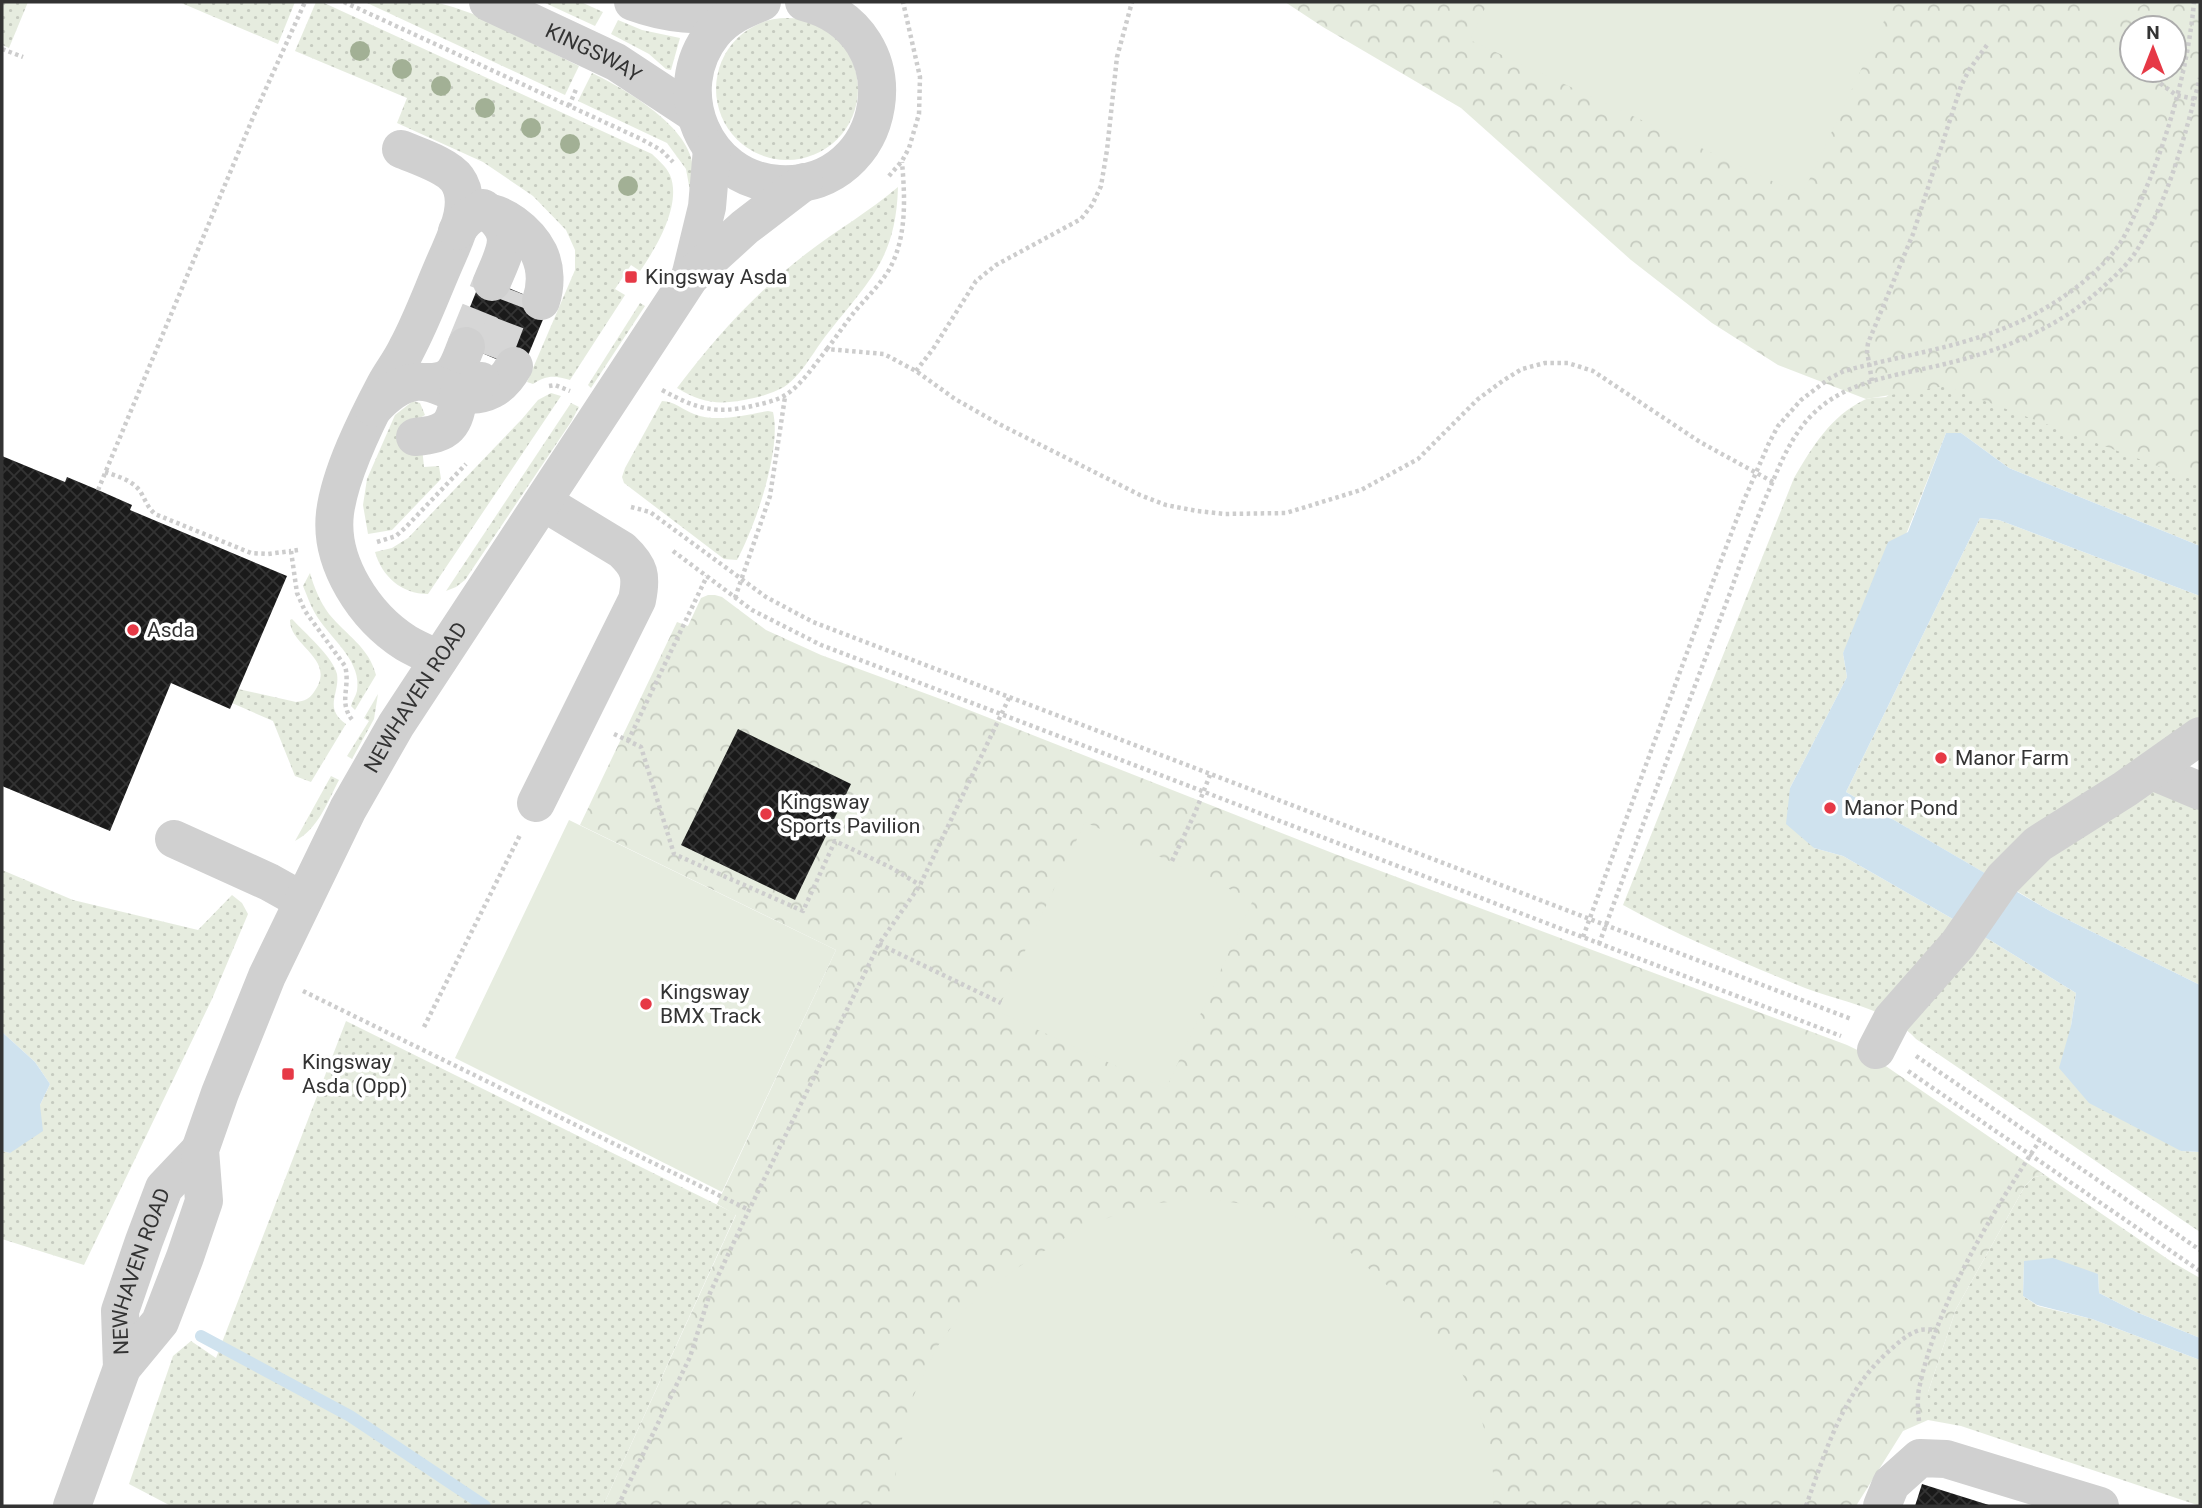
<svg xmlns="http://www.w3.org/2000/svg" width="2202" height="1508" viewBox="0 0 2202 1508" font-family="Roboto,sans-serif">
	<style>
		.grass { fill: url(#grass-dots) }
		.forest { fill: url(#forest-crowns); fill-rule: evenodd }
		.pitch { fill: #e6ecdf }
		.water { fill: #cfe2ee }
		.lines { fill: none; stroke-linecap: round; stroke-linejoin: round }
		.stream { stroke: #cfe2ee; stroke-width: 12 }
		.building { fill: url(#building-cross-hatch) }
		.minor-tunnel { stroke: #d6d6d6; stroke-width: 38; stroke-dasharray: 38 19; stroke-linecap: butt }
		.path { stroke: #cdcdcd; stroke-width: 4.5; stroke-dasharray: 3.5 3.5; stroke-linecap: butt }
		.minor { stroke: #d0d0d0; stroke-width: 38 }
		.tree { fill: #a2b095 }
		.poi-dot { fill: #e63946; stroke: #fff; stroke-width: 2.5 }
		.labels { text-anchor: middle; stroke-width: 7; stroke-linejoin: round; paint-order: stroke }
		.street-label { font-size: 21px; fill: #333; stroke: #fff }
		.poi-label { font-size: 21px; fill: #333; stroke: #fff; text-anchor: start }
	</style>
	<defs>
		<pattern id="grass-dots" width="8" height="8" patternUnits="userSpaceOnUse" patternTransform="scale(1.75)"><rect width="8" height="8" fill="#e6ecdf"/><path d="M2 2h.1M6 6h.1" fill="none" stroke="#c6cbc0" stroke-width="1.8" stroke-linecap="round"/></pattern>
		<pattern id="forest-crowns" width="20" height="18" patternUnits="userSpaceOnUse" patternTransform="scale(1.75)"><rect width="20" height="18" fill="#e6ecdf"/><path d="M2 6a3 3 0 1 1 6 0M12 15a3 3 0 1 1 6 0" fill="none" stroke="#c6cbc0"/></pattern>
		<pattern id="building-cross-hatch" width="8" height="8" patternUnits="userSpaceOnUse" patternTransform="scale(1.75)"><rect width="8" height="8" fill="#1a1a1a"/><path d="M0 0l8 8M0 8l8-8" fill="none" stroke="#333"/></pattern>
	</defs>
	<rect width="100%" height="100%" fill="#fff"/>
	<!-- grass -->
	<g class="grass">
		<path d="M2,2H28L9,48L2,45Z"/>
		<path d="M179,2H295L278,44Z"/>
		<path d="M316,2H322L652,154C658,160 666,166 670,175C682,204 657,247 640,271L631,265L615,289L625,295L570,380C555,375 546,375 533,384L527,382L575,270V250L566,230L533,196L483,162L397,123L407,98L295,51Z"/>
		<path d="M365,2H435L453,7L473,14L579,66L565,95Z"/>
		<path d="M543,2H581L603,12L595,26Z"/>
		<circle cx="787" cy="89" r="71"/>
		<path d="M618,20L642,30L680,38L671,70L666,69L649,54L611,34Z"/>
		<path d="M592,73C625,89 692,127 693,169C693,176 691,184 690,191L686,169L667,143L578,101Z"/>
		<path d="M2200,159V546L2009,468L1961,433H1946L1907,532L1843,653L1847,677L1790,788L1814,848L1843,856L1993,942L2076,993L2071,1026L2181,1151L2200,1152V1232L1916,1039C1886,1007 1844,1003 1805,988C1744,963 1681,937 1623,905L1794,478C1812,447 1831,416 1864,400C1870,397 1879,398 1886,397Z"/>
		<path d="M898,187C896,258 870,280 828,333C814,350 803,374 784,387C775,392 763,396 754,398C723,405 704,405 677,388C715,338 757,291 807,253C837,230 870,211 898,187Z"/>
		<path d="M640,303L645,306L591,388L588,385Z"/>
		<path d="M551,393L561,396L428,594C401,594 382,576 375,552L392,548L408,538L522,419L538,400Z"/>
		<path d="M413,401L420,403L425,415L409,424L422,447L424,467L439,466L441,479L392,530L368,534L363,505L367,479L395,415Z"/>
		<path d="M662,401C674,401 683,410 694,414C717,423 744,415 768,411L773,412C782,449 755,527 737,560L724,559L624,483L622,477L625,468Z"/>
		<path d="M571,403L579,407L571,422L465,580L456,587L446,591Z"/>
		<path d="M1980,518L1999,520L2200,596V727L1993,878L1846,792Z"/>
		<path d="M310,573C314,587 320,602 329,614C346,635 369,647 376,675L355,710L351,706C352,701 356,696 357,691C362,663 334,641 320,621C312,610 308,598 303,586Z"/>
		<path d="M292,619C304,632 333,657 337,674C340,694 323,708 346,724L311,782L295,776L273,721L232,703L238,689L296,702C305,701 309,699 314,692C338,659 289,646 290,620Z"/>
		<path d="M378,694L374,719L352,759L347,756L369,721L364,718Z"/>
		<path d="M331,776L339,780C327,803 318,829 295,841Z"/>
		<path d="M2163,789L2200,802V985L2050,911L2015,890L2043,855L2141,794Z"/>
		<path d="M2,870L73,900L198,930L232,895L242,903L248,914L212,999L84,1265L2,1239V1151L10,1153L40,1105L50,1084L35,1062L2,1032Z"/>
		<path d="M346,1021L736,1214L603,1506H171L129,1484L173,1356L191,1341L216,1358Z"/>
		<path d="M2045,1175L2172,1262L2200,1278V1338L2136,1312L2099,1293L2098,1274L2024,1262L2023,1296L2038,1306L2092,1319L2200,1360V1506L1961,1426L1928,1420V1392L1956,1309L2025,1186L2034,1177Z"/>
	</g>
	<!-- forest -->
	<g class="forest">
		<path d="M1285,2H2200V482L1945,386L1866,399L1778,365L1712,323L1631,260L1461,108L1323,27ZM2132,28H2174V70H2132Z"/>
		<path d="M708,595H715L722,597L766,630L821,655L946,701L1335,854L1847,1045L1874,1058L2045,1175L2034,1177L2025,1186L1956,1309L1928,1392V1420L1903,1431L1856,1506H603L736,1215L717,1204L836,950L580,825L677,622L688,626L701,598Z"/>
	</g>
	<!-- pitch -->
	<g class="pitch">
		<path d="M1488,2H1893L1802,195L1470,40Z"/>
		<path d="M2095,2H2147L2110,25Z"/>
		<path d="M569,820L836,950L722,1192L455,1058Z"/>
		<path d="M1085,822L1253,900L1166,1089L997,1011Z"/>
		<path d="M1205,1199C1238,1203 1272,1206 1303,1220C1329,1233 1358,1258 1379,1278C1404,1301 1432,1326 1451,1355C1477,1394 1499,1460 1493,1506H892L898,1455L912,1399L937,1347L963,1311L1015,1269L1081,1228L1145,1204Z"/>
	</g>
	<!-- water -->
	<g class="water">
		<path d="M1946,433H1961L2009,468L2200,546V596L1999,520L1980,518L1846,792L2050,911L2200,985V1152L2181,1151L2089,1103L2059,1068L2071,1026L2076,993L1993,942L1843,856L1814,848L1786,824L1790,788L1847,677L1843,653L1888,542L1908,532Z"/>
		<path d="M2,1032L35,1062L50,1084L40,1105L43,1131L10,1153L2,1151Z"/>
		<path d="M2053,1258L2098,1274L2099,1293L2136,1312L2200,1338V1360L2092,1319L2037,1305L2023,1296L2024,1261Z"/>
	</g>
	<g class="lines">
		<!-- stream -->
		<path class="stream" d="M201,1336L350,1416L485,1506"/>
	</g>
	<!-- building -->
	<g class="building">
		<path d="M482,277L549,305L522,370L456,342Z"/>
		<path d="M2,456L65,482L67,477L98,490L132,505L130,510L287,576L230,709L171,683L110,831L2,786Z"/>
		<path d="M738,729L851,784L795,900L681,845Z"/>
		<path d="M1922,1484L1992,1506H1915Z"/>
	</g>
	<g class="lines">
		<!-- minor-tunnel -->
		<g class="minor-tunnel">
			<path d="M466,346L492,282"/>
			<path d="M492,357L517,292"/>
		</g>
		<!-- path -->
		<g class="path">
			<path d="M344,2L641,139L661,150L673,162"/>
			<path d="M2,49L23,57"/>
			<path d="M2149,75L2176,95L2195,99"/>
			<path d="M569,106L577,87"/>
			<path d="M889,176L902,161L909,148L919,114L920,77L903,2"/>
			<path d="M827,349C837,336 846,322 856,310C868,296 881,284 890,268C907,236 905,197 902,162"/>
			<path d="M916,371L933,349L976,281L996,265L1081,219L1092,205L1101,186L1107,150L1117,57L1132,2"/>
			<path d="M1872,381L1867,351L1868,343L1913,234L1961,86L1969,70L1987,45"/>
			<path d="M549,386L555,385L570,391"/>
			<path d="M662,390C697,409 716,415 756,405C766,403 778,400 787,394C803,383 815,364 827,349L884,354L916,371L955,399L999,424L1140,495L1166,505L1197,511L1225,514L1286,513L1361,490L1418,459L1478,399L1504,380L1522,369L1545,363H1568L1593,371L1700,442L1773,482"/>
			<path d="M105,472C117,476 132,480 140,491C145,499 147,507 155,514L251,553L268,554L291,551"/>
			<path d="M98,490L254,115L305,2"/>
			<path d="M631,507L650,512L766,597L813,622L1851,1019"/>
			<path d="M377,542L396,536L406,527L466,464"/>
			<path d="M298,550L291,551L297,593L305,611L345,666C351,688 337,703 354,722"/>
			<path d="M673,551L752,610L821,645L1841,1036"/>
			<path d="M735,598L770,496L785,397"/>
			<path d="M614,734L641,747L674,854L803,911L835,841L890,867L920,885"/>
			<path d="M628,741L707,576"/>
			<path d="M1172,861L1195,813L1210,775"/>
			<path d="M1583,937L1711,587L1744,500L1769,443L1778,426L1801,400L1830,378L1844,371C1906,354 1974,346 2033,315C2063,299 2095,276 2116,249C2125,237 2132,221 2138,207C2166,145 2188,70 2194,2"/>
			<path d="M879,944L1001,1003"/>
			<path d="M1599,944C1642,826 1686,709 1730,593C1741,561 1753,529 1766,497C1778,470 1788,441 1809,418C1841,383 1887,377 1932,367C1995,353 2056,331 2104,286C2115,276 2127,265 2135,253C2169,201 2184,138 2200,78"/>
			<path d="M303,991L749,1210"/>
			<path d="M424,1027L520,835"/>
			<path d="M1916,1056L2200,1250"/>
			<path d="M1908,1071L2200,1271"/>
			<path d="M1919,1421C1918,1410 1917,1398 1919,1389C1937,1301 1992,1214 2040,1140"/>
			<path d="M618,1506L690,1357L710,1293L749,1210L879,944L920,885L1009,698"/>
			<path d="M1806,1506C1826,1450 1843,1392 1889,1351C1898,1343 1907,1334 1920,1330C1925,1329 1931,1330 1936,1329"/>
		</g>
		<!-- minor -->
		<g class="minor">
			<path id="s1" d="M488,2L616,62L695,114"/>
			<path d="M633,2C671,16 696,15 736,13"/>
			<path d="M762,2C744,9 726,17 713,33C667,90 704,180 779,184C890,190 918,31 804,2"/>
			<path d="M401,149C417,156 447,165 457,179C473,201 457,234 448,255C434,286 423,318 407,348C401,361 392,372 385,385C366,421 340,473 335,513C329,563 365,617 406,643C416,649 428,654 439,659"/>
			<path d="M483,208C518,233 506,248 492,282"/>
			<path d="M457,231C462,223 467,216 477,213C501,208 529,233 539,253C546,268 546,286 541,301"/>
			<path d="M690,277L707,207L712,149"/>
			<path d="M428,382C455,382 457,368 466,346"/>
			<path d="M374,408C385,396 399,384 416,382C432,380 444,390 459,393C484,399 502,388 514,366"/>
			<path d="M415,437C449,434 455,426 459,393L470,391L481,381"/>
			<path d="M2152,771L2200,791"/>
			<path d="M536,803L637,600C642,576 640,567 622,550L543,502"/>
			<path d="M174,839L269,882L303,901"/>
			<path d="M1876,1050L1892,1019L1958,944L2003,879L2038,844L2125,789L2200,736"/>
			<path id="s2" d="M122,1368L120,1311L144,1241L164,1188L200,1150"/>
			<path id="s3" d="M72,1506L122,1368L160,1322L185,1257L204,1201L200,1150L220,1093L267,976L348,809L396,725L690,277L745,227L804,182"/>
			<path d="M1882,1506L1891,1484L1920,1458L1946,1459L2100,1506"/>
		</g>
	</g>
	<!-- trees -->
	<g class="tree">
		<circle cx="360" cy="51" r="10"/>
		<circle cx="402" cy="69" r="10"/>
		<circle cx="441" cy="86" r="10"/>
		<circle cx="485" cy="108" r="10"/>
		<circle cx="531" cy="128" r="10"/>
		<circle cx="570" cy="144" r="10"/>
		<circle cx="628" cy="186" r="10"/>
	</g>
	<!-- markers -->
	<g class="poi-dot">
		<rect x="624" y="270" width="14" height="14" rx="3.5"/>
		<circle cx="133" cy="630" r="7"/>
		<circle cx="1941" cy="758" r="7"/>
		<circle cx="1830" cy="808" r="7"/>
		<circle cx="766" cy="814" r="7"/>
		<circle cx="646" cy="1004" r="7"/>
		<rect x="281" y="1067" width="14" height="14" rx="3.5"/>
	</g>
	<g class="labels">
		<!-- street labels -->
		<g class="street-label">
			<text dy="7" stroke="none"><textPath href="#s1" startOffset="117">KINGSWAY</textPath></text>
			<text dy="7" stroke="none"><textPath href="#s3" startOffset="889">NEWHAVEN ROAD</textPath></text>
			<text dy="7" stroke="none"><textPath href="#s2" startOffset="100">NEWHAVEN ROAD</textPath></text>
		</g>
		<!-- poi labels -->
		<g class="poi-label">
			<text x="645" y="284">Kingsway Asda</text>
			<text x="147" y="637">Asda</text>
			<text x="1955" y="765">Manor Farm</text>
			<text x="780" y="809">Kingsway<tspan x="780" dy="24">Sports Pavilion</tspan></text>
			<text x="1844" y="815">Manor Pond</text>
			<text x="660" y="999">Kingsway<tspan x="660" dy="24">BMX Track</tspan></text>
			<text x="302" y="1069">Kingsway<tspan x="302" dy="24">Asda (Opp)</tspan></text>
		</g>
	</g>
	<!-- border -->
	<rect width="2202" height="1508" fill="none" stroke="#333333" stroke-width="7"/>
	<!-- north arrow -->
	<g transform="translate(2153 49)"><circle r="33" fill="#ffffff" stroke="#adadad" stroke-width="2"/>
	<path d="M0-5L12 26L0 18L-12 26Z" fill="#e63946"/>
	<text y="-10" font-size="19" font-weight="bold" text-anchor="middle" fill="#333333">N</text>
	</g>
</svg>
